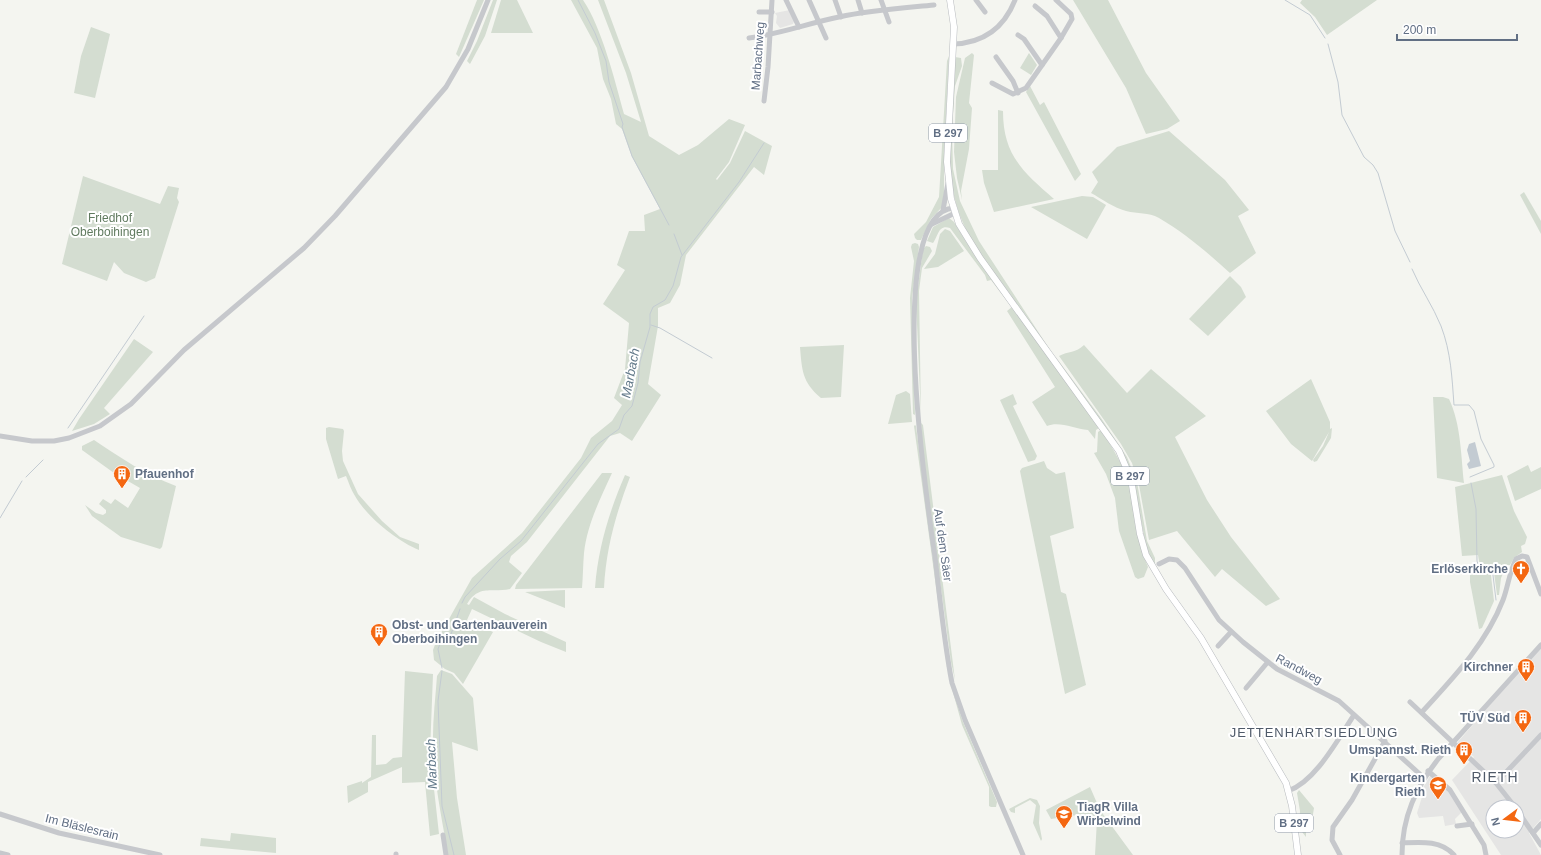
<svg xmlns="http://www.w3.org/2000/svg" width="1541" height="855" viewBox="0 0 1541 855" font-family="Helvetica,sans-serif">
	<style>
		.built { fill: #e5e5e4; fill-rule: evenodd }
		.green { fill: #d4ddd1 }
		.water { fill: #c3cbd2 }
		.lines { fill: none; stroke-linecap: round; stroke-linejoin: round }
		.stream { stroke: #c3cbd2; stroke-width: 1 }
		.major-casing { stroke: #b8bbbf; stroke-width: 7 }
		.minor { stroke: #c6c8cc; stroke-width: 5 }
		.major { stroke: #fff; stroke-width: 6 }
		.labels { text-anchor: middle; stroke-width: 4; stroke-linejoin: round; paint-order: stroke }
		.shield { fill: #fff; stroke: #909aa9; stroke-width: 1 }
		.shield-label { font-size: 11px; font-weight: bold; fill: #616f84 }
		.street-label { font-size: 12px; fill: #616f84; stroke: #fff }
		.park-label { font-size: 12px; fill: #617b60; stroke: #fff }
		.poi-label { font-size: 12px; font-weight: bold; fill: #616f84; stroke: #fff; text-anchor: end }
		.water-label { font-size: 13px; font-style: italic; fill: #617889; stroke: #fff }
		.neighbourhood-label { font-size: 13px; letter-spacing: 1px; fill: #4f5a69; stroke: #fff }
		.quarter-label { font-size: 14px; letter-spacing: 1px; fill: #4f5a69; stroke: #fff }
	</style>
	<rect width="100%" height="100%" fill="#f4f5f0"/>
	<!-- built -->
	<g class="built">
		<path d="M790,10L795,19L793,24L780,28L776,23L777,16L775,13Z"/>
		<path d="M1541,646V819L1529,833L1541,855H1501L1452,780L1474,757L1457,743ZM1493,807H1517V831H1493Z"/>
		<path d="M1431,774L1445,785L1463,811L1455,819L1456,824L1445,826L1443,816L1419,818L1417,813L1422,797L1419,795Z"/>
	</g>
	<!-- green -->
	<g class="green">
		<path d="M477,0H484L459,57L456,54Z"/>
		<path d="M493,0H497L485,36L470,64L467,61L477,41Z"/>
		<path d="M501,0H517L533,33H491Z"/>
		<path d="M571,0H583C602,28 615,81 624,114L641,122L626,73L598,0H604L631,73L649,136L679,155L698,145L729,119L745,125L729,162L716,179L717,180L730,163L745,131L772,146L764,175L754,167L686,255L680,285L670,303L658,308V326L648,384L661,395L632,441L620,433L610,436L527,542L511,556L509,562L522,573L510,589C491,593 479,584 467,604L469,605L474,597L505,614L566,642V652L541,642L472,609L467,620L493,632L463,684L454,673L445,669L434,660L433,650L436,642L472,578L522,533L581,458L591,438L612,421L622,405L614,398L625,369L629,323L603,304L625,270L617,265L629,231H645L644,215L660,209L632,157L622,129L616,124L611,99L603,79L597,48Z"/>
		<path d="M1073,0H1108L1146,73L1180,121L1167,129L1146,134L1126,88Z"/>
		<path d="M1302,0H1377L1327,35L1315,17L1300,3Z"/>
		<path d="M91,27L110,34L95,98L74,93L81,56Z"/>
		<path d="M972,53L974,55L969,103L972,108L969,149L961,191L962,200L957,178L954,152L956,97L965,58Z"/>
		<path d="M1029,53L1037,65L1031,75L1020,68Z"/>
		<path d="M949,56L944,156V194L942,207L931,219L921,240H917L915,238L914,234L926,222L939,197L947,61Z"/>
		<path d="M955,57L961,58L962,66L955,86L952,130L953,169L960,201L979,241L1052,353C1038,339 1022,311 1010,294C993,271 974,248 963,223C940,171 952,111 955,57Z"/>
		<path d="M1030,86L1040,105L1044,102L1081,174L1075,181L1026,92Z"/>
		<path d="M998,110L1003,111C1003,155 1023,172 1054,199L994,212L984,183L982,170H998Z"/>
		<path d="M1169,131L1225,180L1249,210L1238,216L1256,253L1230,273C1208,253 1185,233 1159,218C1148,212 1138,214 1126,211C1114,208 1102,199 1091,193L1098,182L1092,172L1117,147Z"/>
		<path d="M83,176L160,204L168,186L179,188L177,198L179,202L155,278L146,282L124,273L114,262L107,281L62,264Z"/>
		<path d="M1524,192L1541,221V234L1520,195Z"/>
		<path d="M1082,196L1093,197L1106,205L1087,239L1031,207Z"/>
		<path d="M949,218L954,222L972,251L1010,302V305L991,280L987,281L985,275L950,228C938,224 938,237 933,243L927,241L933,227Z"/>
		<path d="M945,229L950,231L964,251L938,267L924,269L935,254L940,234Z"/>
		<path d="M915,243L918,244L919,247L912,298L915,415L913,414L910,298L914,261L911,247L912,244Z"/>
		<path d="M926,246L930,247L932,251L922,268L919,291L921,416L916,301L923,249Z"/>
		<path d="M1230,276L1241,287L1246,297L1208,336L1189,319Z"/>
		<path d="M1013,306L1099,428L1096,430L1095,439L1088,430C1074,429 1060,421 1047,426L1032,402L1055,387L1007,311Z"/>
		<path d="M134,339L153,352L104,408L110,414L94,424L72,431L79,419Z"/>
		<path d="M844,345L841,397L821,398C802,382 802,370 800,347Z"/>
		<path d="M1084,345L1127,393L1151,369L1206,416L1175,437L1207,500L1231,537L1280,599L1266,606L1222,569L1215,577L1177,531L1149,540L1139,485L1132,463L1121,444L1059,356C1068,351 1076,353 1084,345Z"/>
		<path d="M1055,356L1101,418L1127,457L1137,482L1147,541L1155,558V568L1147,550L1131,472Z"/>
		<path d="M1311,379L1330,422V429L1332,428L1331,438L1317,461L1314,462L1313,460L1323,446L1329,432L1312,461L1291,444L1266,411Z"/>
		<path d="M906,391L910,394L912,422L888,424L896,395Z"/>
		<path d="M1013,394L1017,404L1013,406L1037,456L1035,460L1028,462L1000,400Z"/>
		<path d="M1433,397H1443L1449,399C1461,424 1461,456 1464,483L1437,478Z"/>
		<path d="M921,423L923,425L955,680L951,662L923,456Z"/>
		<path d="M915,425L916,426L949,682L914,426Z"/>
		<path d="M329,427L343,429L344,431L342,451L343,461L358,494L382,521L400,537L419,544V550C397,541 367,517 355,496C351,490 349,483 346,476L338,479L326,439V428Z"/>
		<path d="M1101,430C1114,450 1125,468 1132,491C1139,518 1136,539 1148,567L1144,577L1138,579L1135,577L1119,531L1115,498L1106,474L1094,453L1097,452L1098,432Z"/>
		<path d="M94,440C121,458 146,475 176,486L162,547L160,549L121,537L92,516L85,505L96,513L103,515L106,513V510L99,504L103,499L111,504L115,499L128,508L140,488L114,473L82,450V446Z"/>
		<path d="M1044,461L1047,468L1056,474L1065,472L1074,528L1050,536L1061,592L1066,594L1086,685L1065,694L1020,471L1022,468Z"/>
		<path d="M1528,465L1531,472L1541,467V489L1515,501L1507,476Z"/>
		<path d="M602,473H612C600,499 587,525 584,553C583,565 583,576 582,588L515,589L516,585Z"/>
		<path d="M625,475L630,477C616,513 606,549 604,588H595C598,548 609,512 625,475Z"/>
		<path d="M1502,475L1514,511L1527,537L1525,544L1521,546L1522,552L1514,558L1510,565H1507L1501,578L1499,595H1497L1493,565L1480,567L1478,555L1462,556L1455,487Z"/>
		<path d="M1490,567L1494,601L1482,628L1479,629L1470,582V573Z"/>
		<path d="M565,590V608L525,592Z"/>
		<path d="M441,670L452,674L473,698L478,751L452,742L457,798L466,855H448C443,824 436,793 434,761C431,733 435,704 437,676Z"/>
		<path d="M405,671L433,674L430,753L439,834L430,836L425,782L402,783V767L368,782V792L348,803L347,786L362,781V783L371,777L372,735H376V765L386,764L393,758L402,757Z"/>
		<path d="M951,685L963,722L997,802L996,807H991L989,806V787L962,725Z"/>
		<path d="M1090,787L1100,810L1133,855H1095L1097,820C1086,811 1064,817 1051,819L1046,810Z"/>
		<path d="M1299,790L1314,808L1313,814L1306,821V837L1299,828L1300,811L1297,793Z"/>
		<path d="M1030,798L1037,800L1040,806L1039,823L1042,839L1041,841L1033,823L1036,805L1030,800L1015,808V813L1011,812L1009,809Z"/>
		<path d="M231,833L276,838V853L200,846L201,838L230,841Z"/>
	</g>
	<!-- water -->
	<path class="water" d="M1475,442L1481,466L1469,469L1467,464L1470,461L1467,450L1469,444Z"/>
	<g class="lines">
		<!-- stream -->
		<g class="stream">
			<path d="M578,0L595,33L606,61L609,82L623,124L622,127L632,156L669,225"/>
			<path d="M1285,0L1310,15L1325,38"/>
			<path d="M1328,44L1338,82L1342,115L1364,157L1373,165L1378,173L1395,231L1410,262"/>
			<path d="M674,234L682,255"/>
			<path d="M1412,269C1420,288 1433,306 1441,326C1451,352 1452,378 1454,405H1469L1474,411L1481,439L1494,465V467L1470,477"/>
			<path d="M651,325L660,328L712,358"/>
			<path d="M68,428L144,316"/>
			<path d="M26,477L43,460"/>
			<path d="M1471,483L1476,509L1477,561L1480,570L1484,567H1492L1496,600"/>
			<path d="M0,518L22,481"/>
			<path d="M462,603L465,597L500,559L521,541L598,444L619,429L624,415L632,406L638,383L640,362L650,327V314L653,307L665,300L673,286L681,257L739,182L764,143"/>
			<path d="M442,668L438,649L440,644L450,637L460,609"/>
			<path d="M442,671L438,701L442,806L454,855"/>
		</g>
		<defs>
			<path id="major" d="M950,0L954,27L947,162L951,199L959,224L980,258L1119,451L1131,479L1140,534L1146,555L1166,589L1201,638L1286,783L1292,806L1298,855"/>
		</defs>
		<!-- major casing -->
		<use href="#major" class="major-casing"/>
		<!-- minor -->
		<g class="minor">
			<path d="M786,0L799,27"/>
			<path d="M809,0L826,38"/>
			<path d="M835,0L841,17"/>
			<path d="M858,0L862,13"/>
			<path d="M881,0L889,22"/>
			<path d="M976,0L985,12"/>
			<path d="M1035,6L1047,16L1061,38"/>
			<path d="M759,12H772"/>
			<path d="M1018,35L1024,39L1042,65"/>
			<path d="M749,38C780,34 809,23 839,17C871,10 903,8 934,5"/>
			<path d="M953,44C983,43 1004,28 1015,0"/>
			<path d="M996,57L1013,81L1018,93"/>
			<path d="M992,83L1013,94L1026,88L1061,38L1072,19L1071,14L1056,0"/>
			<path d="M764,101L768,67L772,0"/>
			<path d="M954,208C882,212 928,508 935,557C940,599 944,642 952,683L965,720L1023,855"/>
			<path d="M943,210L948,183"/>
			<path d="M932,224L955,213"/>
			<path d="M0,436L32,441H54L69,438L100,426L131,404L184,350L304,248L335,216L446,87L468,49L488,0"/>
			<path d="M1159,564L1169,559L1177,560L1185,568L1219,620L1243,642L1277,669L1339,701L1423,777"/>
			<path d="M1218,646L1231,632"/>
			<path d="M1246,688L1267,663"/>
			<path d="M1410,702L1496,783L1515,807"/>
			<path d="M1422,712C1453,678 1486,644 1503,600C1508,587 1509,573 1516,559L1522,556L1527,557L1541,594"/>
			<path d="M1428,771L1450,790L1484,845L1486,855"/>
			<path d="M1496,783L1541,735"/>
			<path d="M1288,791C1316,781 1338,739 1354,715"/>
			<path d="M1517,810L1541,845"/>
			<path d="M0,814L59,833L160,855"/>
			<path d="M1457,826L1472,824"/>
			<path d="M1533,833L1541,824"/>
			<path d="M443,835L446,855"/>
			<path d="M1402,843C1421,842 1441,840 1454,855"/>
			<path d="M0,853L8,855"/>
			<path d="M396,855V854"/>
			<path d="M1340,855L1332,840L1333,827L1352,800L1385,741"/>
			<path d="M1402,855C1402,817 1416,787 1439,758L1541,645"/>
		</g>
		<!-- major -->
		<use href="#major" class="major"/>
	</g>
	<!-- icons -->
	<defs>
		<symbol id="building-pin" viewBox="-11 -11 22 30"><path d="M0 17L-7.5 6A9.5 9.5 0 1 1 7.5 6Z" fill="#f46711" stroke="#fff"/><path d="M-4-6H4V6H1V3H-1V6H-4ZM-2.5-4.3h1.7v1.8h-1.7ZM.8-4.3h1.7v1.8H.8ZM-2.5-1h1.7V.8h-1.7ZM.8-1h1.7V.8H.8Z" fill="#fff"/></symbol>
		<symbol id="church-pin" viewBox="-11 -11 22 30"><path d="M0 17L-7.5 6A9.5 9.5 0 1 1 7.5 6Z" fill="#f46711" stroke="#fff"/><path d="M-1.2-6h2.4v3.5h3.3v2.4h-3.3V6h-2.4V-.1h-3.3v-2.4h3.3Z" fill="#fff"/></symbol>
		<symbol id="school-pin" viewBox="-11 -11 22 30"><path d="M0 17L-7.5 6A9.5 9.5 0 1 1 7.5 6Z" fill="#f46711" stroke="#fff"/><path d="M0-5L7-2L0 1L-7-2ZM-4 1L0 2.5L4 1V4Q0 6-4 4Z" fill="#fff"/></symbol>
	</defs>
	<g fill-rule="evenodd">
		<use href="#building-pin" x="112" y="464" width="20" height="27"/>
		<use href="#church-pin" x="1511" y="559" width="20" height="27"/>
		<use href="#building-pin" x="369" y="622" width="20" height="27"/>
		<use href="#building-pin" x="1516" y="657" width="20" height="27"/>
		<use href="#building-pin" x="1513" y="708" width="20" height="27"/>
		<use href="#building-pin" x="1454" y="740" width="20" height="27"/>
		<use href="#school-pin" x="1428" y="775" width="20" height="27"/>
		<use href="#school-pin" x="1054" y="804" width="20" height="27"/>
	</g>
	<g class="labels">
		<!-- shield labels -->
		<g class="shield">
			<rect x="929" y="124" width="38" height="18" rx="3"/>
			<rect x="1111" y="467" width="38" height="18" rx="3"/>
			<rect x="1275" y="814" width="38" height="18" rx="3"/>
		</g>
		<g class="shield-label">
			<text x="948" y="137">B 297</text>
			<text x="1130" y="480">B 297</text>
			<text x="1294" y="827">B 297</text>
		</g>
		<!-- street labels -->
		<g class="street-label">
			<text transform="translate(758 56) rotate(-86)" y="4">Marbachweg</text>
			<text transform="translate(943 545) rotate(82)" y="4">Auf dem Säer</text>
			<text transform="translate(1299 669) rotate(28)" y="4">Randweg</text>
			<text transform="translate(82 827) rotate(14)" y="4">Im Bläslesrain</text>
		</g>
		<!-- park labels -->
		<g class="park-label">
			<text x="110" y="222">Friedhof<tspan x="110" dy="14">Oberboihingen</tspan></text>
		</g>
		<!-- poi labels -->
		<g class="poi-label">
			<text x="135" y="478" text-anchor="start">Pfauenhof</text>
			<text x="1508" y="573">Erlöserkirche</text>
			<text x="392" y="629" text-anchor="start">Obst- und Gartenbauverein<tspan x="392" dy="14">Oberboihingen</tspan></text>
			<text x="1513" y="671">Kirchner</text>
			<text x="1510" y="722">TÜV Süd</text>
			<text x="1451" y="754">Umspannst. Rieth</text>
			<text x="1425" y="782">Kindergarten<tspan x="1425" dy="14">Rieth</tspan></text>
			<text x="1077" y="811" text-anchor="start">TiagR Villa<tspan x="1077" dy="14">Wirbelwind</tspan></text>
		</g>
		<!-- water labels -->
		<g class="water-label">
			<text transform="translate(630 373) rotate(-79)" y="5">Marbach</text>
			<text transform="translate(431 764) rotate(-92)" y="5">Marbach</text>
		</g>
		<!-- neighbourhood labels -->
		<g class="neighbourhood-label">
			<text x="1314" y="737">JETTENHARTSIEDLUNG</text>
		</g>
		<!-- quarter labels -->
		<g class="quarter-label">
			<text x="1495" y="782">RIETH</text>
		</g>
	</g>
	<!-- north arrow -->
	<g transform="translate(1505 819) rotate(255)"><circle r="19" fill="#ffffff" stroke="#c0c5ce"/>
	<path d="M0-3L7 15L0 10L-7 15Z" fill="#f46711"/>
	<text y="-6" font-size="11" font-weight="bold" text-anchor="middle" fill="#616f84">N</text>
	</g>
	<!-- scale -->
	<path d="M1397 34v6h120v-6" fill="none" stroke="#616f84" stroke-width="2"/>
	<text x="1403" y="34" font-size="12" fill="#616f84" stroke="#ffffff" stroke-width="3" paint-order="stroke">200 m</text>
</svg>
